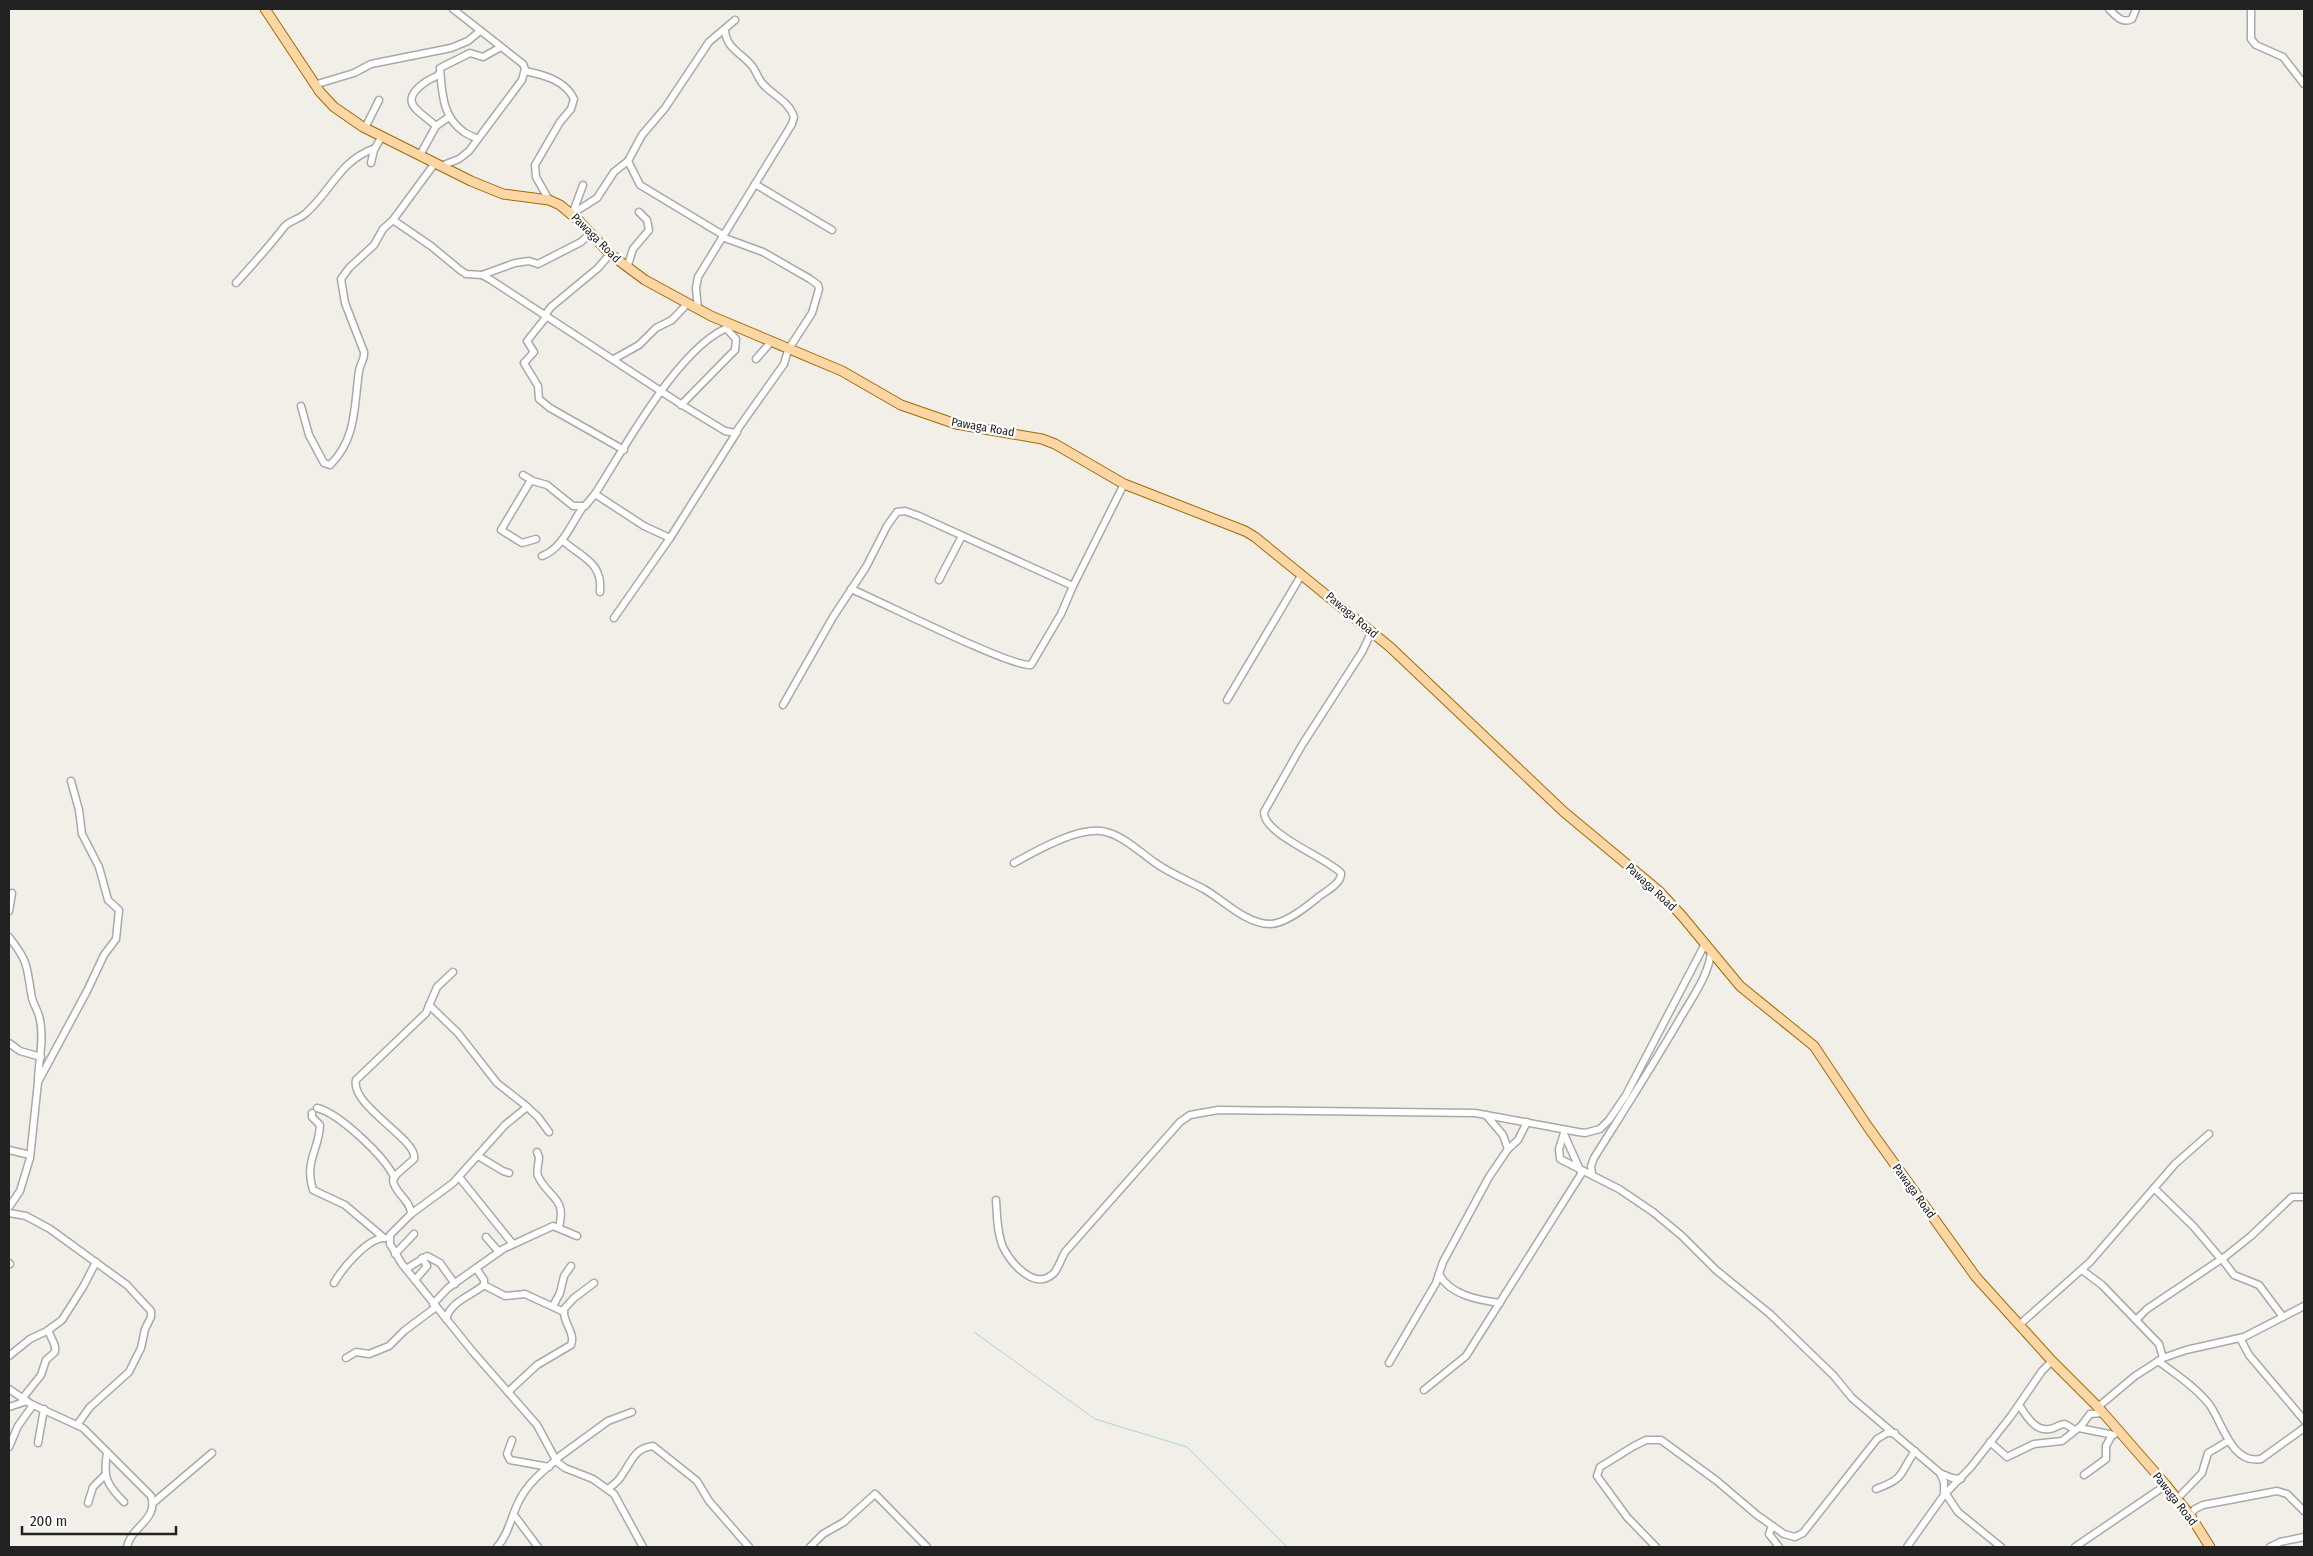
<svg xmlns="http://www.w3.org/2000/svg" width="2313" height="1556" viewBox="0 0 2313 1556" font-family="'Fira Sans Condensed',sans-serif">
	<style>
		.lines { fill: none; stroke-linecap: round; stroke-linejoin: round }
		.stream { stroke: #aad3df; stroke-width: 1 }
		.minor-casing { stroke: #a9a9a9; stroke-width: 9 }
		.major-casing { stroke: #a06b00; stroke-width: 11 }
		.minor { stroke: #fff; stroke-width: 6 }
		.major { stroke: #fcd6a4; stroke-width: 9 }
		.labels { text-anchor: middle; stroke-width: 4.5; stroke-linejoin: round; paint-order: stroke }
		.street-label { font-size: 12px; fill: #222; stroke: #fff }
	</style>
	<rect width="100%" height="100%" fill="#f2efe9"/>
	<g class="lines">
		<!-- stream -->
		<path class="stream" d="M974,1332L1095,1419L1187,1447L1287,1547"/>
		<defs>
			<g id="minor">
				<path d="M2109,9C2116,16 2122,24 2132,19L2136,9"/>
				<path d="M2251,9V39L2256,45L2283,57L2304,84"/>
				<path d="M525,71C544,75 565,80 574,99L571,109L560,122L535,165L536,177L549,200"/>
				<path d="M314,85L354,73L371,64L451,48L468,41L480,31"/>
				<path d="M436,126C418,110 396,102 427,81C432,78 437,77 440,73"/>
				<path d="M365,128L379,100"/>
				<path d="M478,139C474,137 468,135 464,132C442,117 442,92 440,68L470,53L483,57L501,47"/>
				<path d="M420,155L436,126L449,117"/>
				<path d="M371,163L374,150L382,136"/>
				<path d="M441,166L459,159L469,151L522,80L525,69L523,64L453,9"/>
				<path d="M755,184L832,230"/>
				<path d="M573,212L583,185"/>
				<path d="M572,214L597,198L614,172L628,161"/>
				<path d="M393,220L431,246L460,270L466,274L482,275L491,280L679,403L725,431L735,433L784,364L788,350L812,313L819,289L818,285L810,279L763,252L722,237"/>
				<path d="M723,235L640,185L628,161L642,135L665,108L709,42L735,20"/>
				<path d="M627,268L633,249L649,230L647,220L639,212"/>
				<path d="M482,275L515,263L529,261L538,264L581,242L591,233"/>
				<path d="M236,283C252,265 269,247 284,227C289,221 300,219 306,213C333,189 338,162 375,148"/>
				<path d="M698,310L696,288L698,277L792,124L794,117C789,101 772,95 762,83C758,78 756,71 752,66C742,53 726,49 725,30"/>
				<path d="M545,315L551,307L598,268L610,254"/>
				<path d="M547,316L527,341L534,352L524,363L538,386L539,399L550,408L624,450"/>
				<path d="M614,359L639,345L656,328L672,320L687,304"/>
				<path d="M756,359L770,343"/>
				<path d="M681,405L735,350L736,339L726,328"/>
				<path d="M301,406L309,435L324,463L330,465C357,439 354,405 359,371C360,364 365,359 364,352L345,303L341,279L349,268L374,245L383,229L393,220L435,163"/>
				<path d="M523,475L533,481L547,485L573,506H585L595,494C624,449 681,342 732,326"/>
				<path d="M531,480L501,530L522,543L536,539"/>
				<path d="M595,494L644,526L670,538"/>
				<path d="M562,540C582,558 603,562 600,592"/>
				<path d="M542,556C562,549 571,524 583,507"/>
				<path d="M939,580L962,536"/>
				<path d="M851,589C880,601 1012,668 1031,665L1061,614L1073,586L1124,484"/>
				<path d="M614,618L670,538L737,432"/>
				<path d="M1227,700L1302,574"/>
				<path d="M783,705L833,617L866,567L887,526L897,512L905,511L919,516L1073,586"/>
				<path d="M1014,863C1036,851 1080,825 1106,832C1123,836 1140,852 1154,862C1169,873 1187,880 1204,889C1223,900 1246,924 1270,924C1285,924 1305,908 1316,899C1324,892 1342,884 1341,873C1327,858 1263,834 1264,812L1302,745L1362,652L1372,631"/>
				<path d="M9,911L12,893"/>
				<path d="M9,937C30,964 26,966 32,998C34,1006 39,1012 40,1020C44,1039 39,1059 38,1079"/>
				<path d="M453,972L437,987L426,1013L356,1080C350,1106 419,1140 414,1159L397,1174L393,1180C394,1193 411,1200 411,1214L390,1235V1244L402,1264L473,1352L537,1425L557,1462L565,1468L593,1479L614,1494L643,1547"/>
				<path d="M429,1005L458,1033L497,1083L525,1105L538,1117L549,1132"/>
				<path d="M9,1043L20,1051L41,1057"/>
				<path d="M317,1108C339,1113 385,1157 394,1177"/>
				<path d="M312,1113V1117L320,1125C319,1151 304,1160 313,1190L345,1205L384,1238"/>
				<path d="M1486,1115L1503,1135L1508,1149"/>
				<path d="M1565,1130L1559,1149L1560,1159L1619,1189L1653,1212L1682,1236L1716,1270L1770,1314L1834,1376L1852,1398L1940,1473L1944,1482V1495"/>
				<path d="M1564,1134L1580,1170"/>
				<path d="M9,1150L30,1155"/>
				<path d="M537,1152L539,1157C539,1163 536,1170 538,1176C548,1198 567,1197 559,1227"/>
				<path d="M478,1156L503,1171L509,1173"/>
				<path d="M1592,1174L1591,1166L1594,1158C1623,1112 1653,1065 1681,1017C1692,998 1710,973 1711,951"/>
				<path d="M459,1177L512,1243"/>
				<path d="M2154,1188L2194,1227L2221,1259"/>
				<path d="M996,1200C997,1215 997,1233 1003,1247C1011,1263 1035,1292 1054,1273C1059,1267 1061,1259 1065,1252L1180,1122L1190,1115L1218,1110L1475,1113L1578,1132L1585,1133L1600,1129L1609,1120L1626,1095L1705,944"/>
				<path d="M9,1207L20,1191L30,1158L38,1082L87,991L104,955L116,939L119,910L108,900L99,867L82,834L79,810L71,781"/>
				<path d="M9,1213L26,1216L50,1229L127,1285L151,1311V1317L145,1329L141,1348L129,1372L90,1407L77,1425"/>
				<path d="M411,1214L453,1183L505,1125L527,1107"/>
				<path d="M486,1237L499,1252"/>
				<path d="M395,1254L414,1234"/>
				<path d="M2222,1259L2234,1275L2259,1285L2283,1317"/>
				<path d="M9,1263L10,1264"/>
				<path d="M406,1269L427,1256L440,1263L455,1284"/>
				<path d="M2082,1270L2102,1285L2159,1344L2163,1358"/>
				<path d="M1439,1274C1450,1295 1478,1300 1500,1303"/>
				<path d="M415,1280L427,1266L422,1258"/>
				<path d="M334,1283C342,1269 368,1237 385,1238"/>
				<path d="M484,1285L505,1296L525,1294L564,1312"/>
				<path d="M433,1304L448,1288L503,1249L553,1226L577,1236"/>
				<path d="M553,1306L560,1293L564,1276L571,1266"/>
				<path d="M446,1319C451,1301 471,1296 484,1285V1280L476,1268"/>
				<path d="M2136,1320L2147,1309L2226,1256L2251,1236L2292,1197H2304"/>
				<path d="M2019,1325L2090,1262L2175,1164L2209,1134"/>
				<path d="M2240,1338L2249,1355L2304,1420"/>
				<path d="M9,1356L30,1339L47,1331L62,1320L83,1287L96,1262"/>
				<path d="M346,1358L356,1352L369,1354L389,1346L404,1331L436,1307"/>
				<path d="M2158,1361C2176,1374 2195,1387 2209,1404C2222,1421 2231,1465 2261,1459L2304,1428"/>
				<path d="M1389,1363L1436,1283L1443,1262L1489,1177L1508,1149L1518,1140L1527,1122"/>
				<path d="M9,1389L31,1404L83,1428L151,1496C159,1520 131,1526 127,1547"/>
				<path d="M1424,1390L1466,1356L1583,1171"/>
				<path d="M508,1392L537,1365L571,1345C576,1333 562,1322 564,1309L574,1298L594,1283"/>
				<path d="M22,1399L41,1375L46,1360L55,1352C57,1343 49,1338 49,1330"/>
				<path d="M2019,1405C2026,1415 2035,1432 2050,1429C2056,1428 2059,1424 2065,1424L2075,1430"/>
				<path d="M9,1407L27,1401"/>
				<path d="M2098,1407L2135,1376L2163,1358L2186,1350L2244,1337L2304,1306"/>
				<path d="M2079,1428L2114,1435"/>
				<path d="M512,1440L507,1454L510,1460L549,1467"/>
				<path d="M1990,1442L2007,1457L2034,1444L2062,1441L2081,1426L2090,1414L2103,1413"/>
				<path d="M38,1443L44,1409"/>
				<path d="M9,1447L18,1426L33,1405"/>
				<path d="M107,1452C103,1477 106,1484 124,1502"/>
				<path d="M556,1459L608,1421L632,1412"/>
				<path d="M1942,1474L1952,1478L1961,1479"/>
				<path d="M2084,1475L2106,1459V1446L2112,1435"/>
				<path d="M608,1489C613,1485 619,1481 622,1475C631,1463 634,1448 653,1446L697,1481L709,1501L749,1547"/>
				<path d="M1876,1489C1906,1478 1899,1474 1915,1451"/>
				<path d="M1946,1494L1958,1512L2001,1547"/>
				<path d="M2177,1499L2202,1473L2208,1453L2228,1441"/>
				<path d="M88,1503L93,1487L105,1475"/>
				<path d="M153,1503L212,1453"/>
				<path d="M514,1515L538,1547"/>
				<path d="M2190,1515L2195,1509L2203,1505L2277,1491L2287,1494L2304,1511"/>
				<path d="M1772,1526L1769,1534L1779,1547"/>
				<path d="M497,1547C509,1534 511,1516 519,1501C527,1484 542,1472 556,1460"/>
				<path d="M810,1547L823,1534L844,1522L875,1494L927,1547"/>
				<path d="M1656,1547L1627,1517L1597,1476L1600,1467L1634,1446L1646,1440H1661L1717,1481L1757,1515L1784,1534L1795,1537L1803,1533L1877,1439L1887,1433H1895"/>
				<path d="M1907,1547L1944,1495L1971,1467L2011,1416L2042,1371L2052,1361"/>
				<path d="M2075,1547L2166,1485"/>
				<path d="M2270,1547L2280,1542L2304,1537"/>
			</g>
			<path id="major" d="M265,9L320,92L334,107L363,127L471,181L503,194L549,200L560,205L579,221L610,254L645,280L711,316L842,371L901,405L956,424L1042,439L1055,444L1124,484L1245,531L1255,537L1390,647L1564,812L1659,891L1682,916L1740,986L1814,1046L1868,1127L1976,1277L2052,1361L2098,1407L2166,1485L2190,1515L2210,1547"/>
		</defs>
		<!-- minor casing -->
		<use href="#minor" class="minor-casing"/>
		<!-- major casing -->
		<use href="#major" class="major-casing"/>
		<!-- minor -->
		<use href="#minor" class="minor"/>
		<!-- major -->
		<use href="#major" class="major"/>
	</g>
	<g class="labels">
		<!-- street labels -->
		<g class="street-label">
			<text transform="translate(596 238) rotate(45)" y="4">Pawaga Road</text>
			<text transform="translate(983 427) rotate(10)" y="4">Pawaga Road</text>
			<text transform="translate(1352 615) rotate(40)" y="4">Pawaga Road</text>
			<text transform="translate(1651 887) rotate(43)" y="4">Pawaga Road</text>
			<text transform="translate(1914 1191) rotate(54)" y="4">Pawaga Road</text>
			<text transform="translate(2175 1499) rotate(52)" y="4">Pawaga Road</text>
		</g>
	</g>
	<!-- border -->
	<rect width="2313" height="1556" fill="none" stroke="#222222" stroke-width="20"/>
	<!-- scale -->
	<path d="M22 1526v8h154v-8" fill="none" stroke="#222222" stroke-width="2.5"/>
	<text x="30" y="1526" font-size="15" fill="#222222" stroke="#ffffff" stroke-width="4" paint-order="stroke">200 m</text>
</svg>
